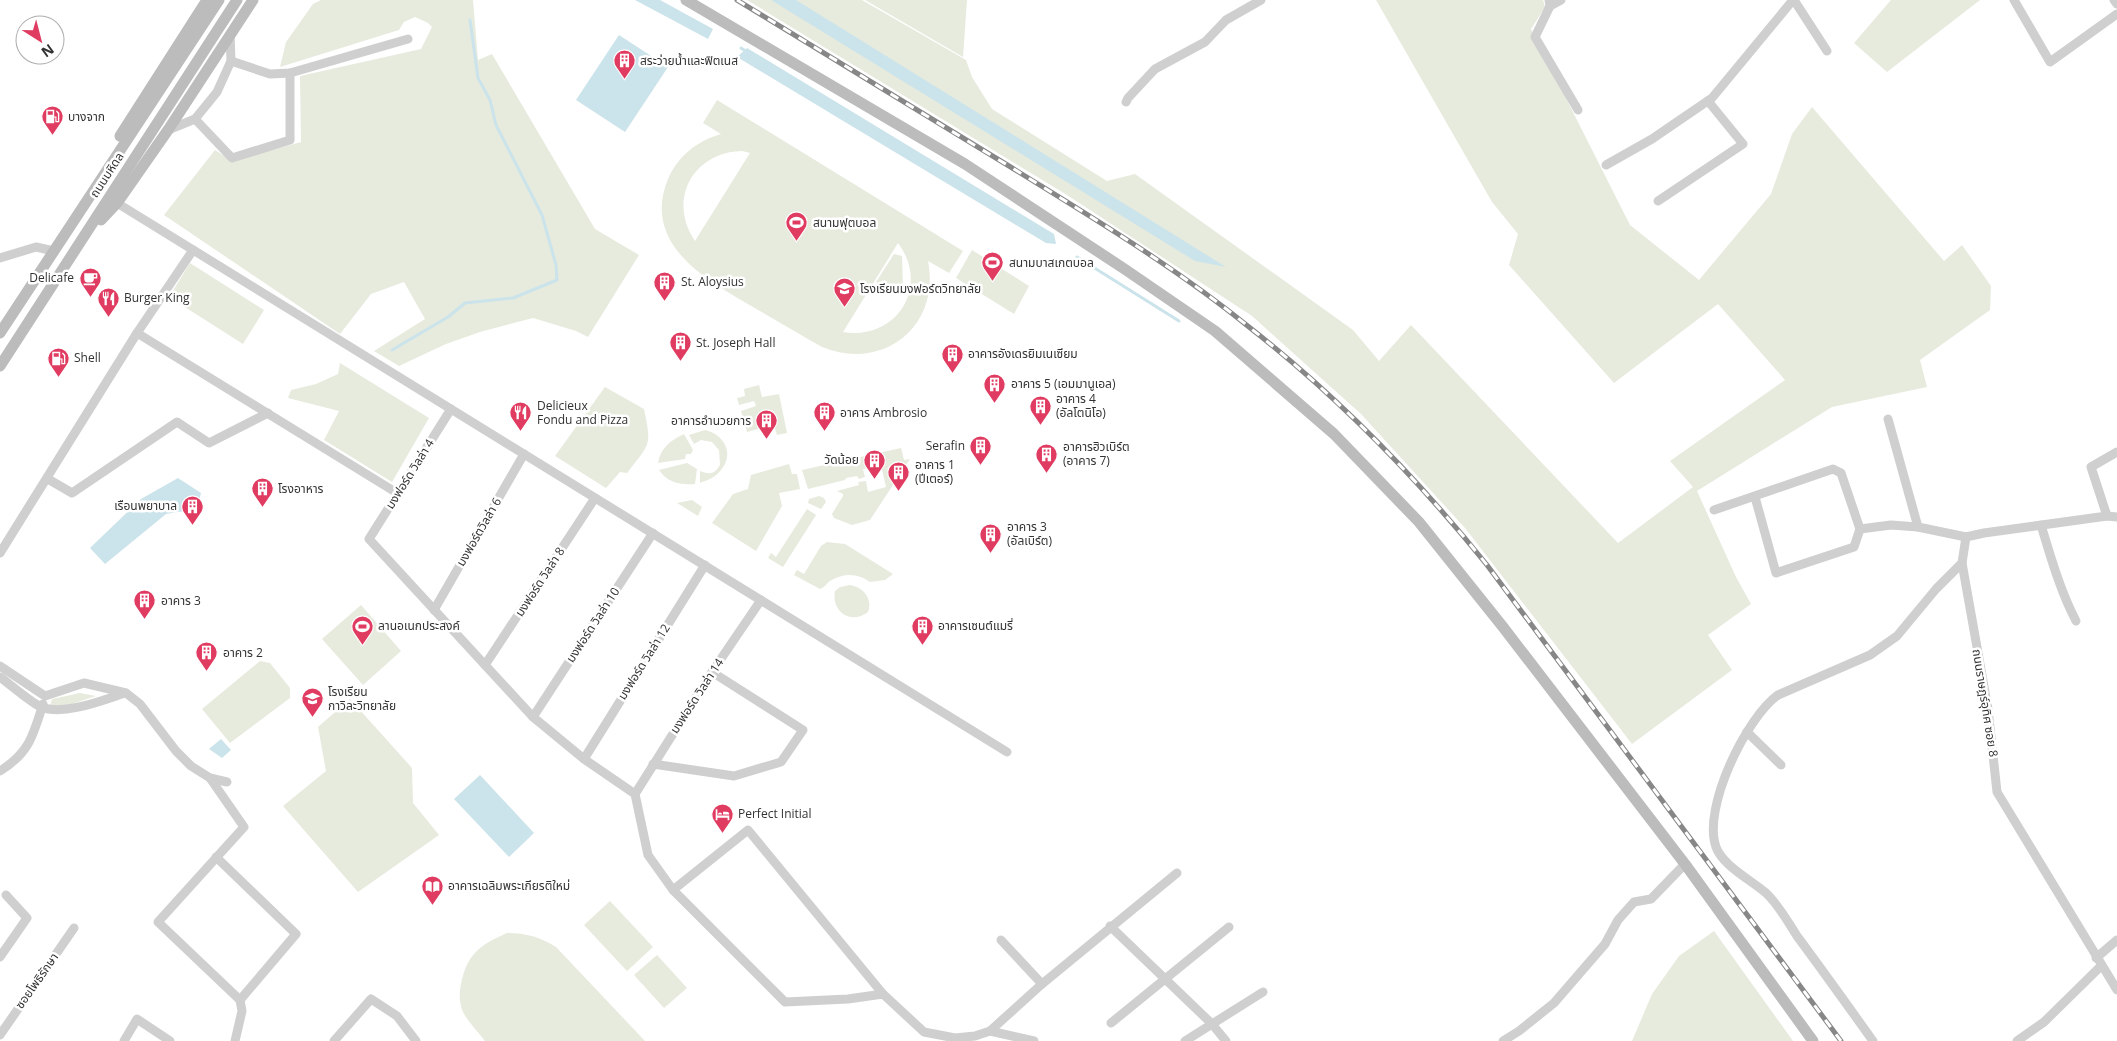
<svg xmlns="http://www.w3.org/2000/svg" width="2117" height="1041" viewBox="0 0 2117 1041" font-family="'Open Sans','Noto Sans Thai',sans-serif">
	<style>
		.green { fill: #e7ebde; fill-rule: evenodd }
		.water { fill: #cbe3ea }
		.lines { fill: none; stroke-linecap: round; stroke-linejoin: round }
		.stream { stroke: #cbe3ea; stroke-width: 3 }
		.minor { stroke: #cfcfcf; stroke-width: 9 }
		.secondary { stroke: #bcbcbc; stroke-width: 11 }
		.rail-casing { stroke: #878787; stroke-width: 5 }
		.rail { stroke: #fff; stroke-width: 3; stroke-dasharray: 9; stroke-linecap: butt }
		.labels { text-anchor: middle; stroke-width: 5; stroke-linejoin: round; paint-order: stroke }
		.poi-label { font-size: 12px; fill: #323232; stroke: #fff; text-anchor: start }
		.street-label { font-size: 12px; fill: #323232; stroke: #fff }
	</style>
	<rect width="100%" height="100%" fill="#fff"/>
	<!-- green -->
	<g class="green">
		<path d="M321,0H473L478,60L492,54L595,229L639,255L588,337L576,331L533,318L480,332L446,344L399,366L374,351L425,319L404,282L371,294L340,334L164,215L215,150L232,161L301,142L300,76L421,49L432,27L428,23L415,17L404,22L399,30L280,67L286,42L313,4Z"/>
		<path d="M747,0H862L966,60L972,77L992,109L1107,181L1135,174L1353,330L1379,361L1411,325L1618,543L1693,487L1670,461L1785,380L1718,304L1614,383L1509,265L1518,234L1492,202L1376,0H1543L1545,7L1531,29L1630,225L1699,280L1771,194L1792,134L1812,107L1944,261L1962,245L1991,286L1990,310L1920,360L1927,387L1832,407L1697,491L1736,577L1751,604L1708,635L1732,670L1632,744L1465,528L1361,414L1252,316L1067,195Z"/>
		<path d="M865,0H967L963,57Z"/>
		<path d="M1891,0H1980L1887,72L1854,43Z"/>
		<path d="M717,100L963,251L949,273L928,261C941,326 883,372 822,347C799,334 776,320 753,307C707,280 641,245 668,179C678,156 697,141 721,134L703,123ZM742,151L750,153L695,241C667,200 693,152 742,151ZM898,243C931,287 896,341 843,332Z"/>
		<path d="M972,250L1029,286L1014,314L956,278Z"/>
		<path d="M894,254L902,256L903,288L888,287L876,282Z"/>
		<path d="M190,263L264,310L243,344L169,297Z"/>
		<path d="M340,363L429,418L392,482L324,440L339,411L288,398L291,390L316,384L338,374Z"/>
		<path d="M759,385L762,397L779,394L787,433L777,435L774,425L747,432L741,411L756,406L754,401L739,405L737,398L745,396L744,389Z"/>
		<path d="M605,387L644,409C652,447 650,443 627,473L620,472L606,488L555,456Z"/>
		<path d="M705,430C724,434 735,454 721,470C716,477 708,480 700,483V471C711,475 714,474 720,465L719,450L712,442L701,440L694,444L689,435Z"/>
		<path d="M684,434L693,450L691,454H686L685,459L658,463C661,447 670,441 684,434Z"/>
		<path d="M901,448L904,460L910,459L870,520L852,525L834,518L832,514L843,496V494L837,491L859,485L858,482L866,481L868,492L886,487L881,465L863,469L865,477L859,479L857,476L846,478L845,480L808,489L802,470Z"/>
		<path d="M687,463L697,469L695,484C680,485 668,483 659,470Z"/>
		<path d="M789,464L792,474H797L800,489L779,493L782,506L756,551L712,523L733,494L748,489L751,475Z"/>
		<path d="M819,496L824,498L826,502L821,509L808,503L809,499Z"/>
		<path d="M692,500L702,507L698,516L677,503Z"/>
		<path d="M807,509L816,515L783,567L768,558L771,553L776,557Z"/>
		<path d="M827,542L845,544L893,574L885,580L870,582C857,573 844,573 830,581C826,584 825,587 820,589L794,575L797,570L804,574L821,546Z"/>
		<path d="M850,585C863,587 873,599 868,612C851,625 831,612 835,591L840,587Z"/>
		<path d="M361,605L401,651L363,685L322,639Z"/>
		<path d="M260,661L270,663L290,688V698L230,743L202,709Z"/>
		<path d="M80,693L96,696L60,708L50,706L52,699Z"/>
		<path d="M350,699L412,768L413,803L439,835L358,892L283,806L326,771L318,727Z"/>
		<path d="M610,901L653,947L627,971L584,925Z"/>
		<path d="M1714,931L1793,1041H1632L1652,994L1679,956Z"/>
		<path d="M507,933C526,933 540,937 556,947L645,1041H485C478,1032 470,1024 464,1014C459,1005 459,993 461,984C467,954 480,945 507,933Z"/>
		<path d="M657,955L687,988L664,1008L634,975Z"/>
	</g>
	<!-- water -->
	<g class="water">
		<path d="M635,0H660L713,29L708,39Z"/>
		<path d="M771,0H796L1226,267L1195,261Z"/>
		<path d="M619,35L668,67L625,132L576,100Z"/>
		<path d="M747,48L1054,234L1056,244L1046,243L737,57Z"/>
		<path d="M178,478L201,493L197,509L166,514L105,564L90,548L141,499Z"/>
		<path d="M221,739L231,750L222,758L209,749Z"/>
		<path d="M480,775L534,833L509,857L454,799Z"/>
	</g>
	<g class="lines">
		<!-- stream -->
		<g class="stream">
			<path d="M741,48L747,52"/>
			<path d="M1077,257L1179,321"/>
			<path d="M392,350L448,317L465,303L513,298L557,280L556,265L542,215L496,125L490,100L478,78L470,20"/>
		</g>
		<!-- minor -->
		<g class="minor">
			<path d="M1549,0L1550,6L1535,37L1578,110"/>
			<path d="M1794,0L1827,51"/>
			<path d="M2014,0L2050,62L2117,14"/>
			<path d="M2114,0L2117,4"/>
			<path d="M1550,6L1561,0"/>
			<path d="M231,61L270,74L290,73L408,39"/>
			<path d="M1126,102L1128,98L1155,69L1205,42L1226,20L1261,0"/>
			<path d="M195,119L232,158L290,140V73"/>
			<path d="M168,130L195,119L217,92L231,61L230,34"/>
			<path d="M1606,165L1652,139L1712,98L1793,0"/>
			<path d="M1658,201L1743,144L1708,101"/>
			<path d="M117,203L1007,752"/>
			<path d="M0,258L36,247L54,251"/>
			<path d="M137,333L397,493"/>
			<path d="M451,409L369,539L533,717L584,759L635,794L648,855L673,890L785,1002L848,999L883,994L924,1032L955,1038L975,1036L990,1031L1042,984L1177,873"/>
			<path d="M1888,419L1918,527"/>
			<path d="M48,479L72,493L177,422L209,443L268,413"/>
			<path d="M1714,510L1833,469L1841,473L1860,529L1854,547L1776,573L1755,497"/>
			<path d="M2107,516L2091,467L2117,452"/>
			<path d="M2041,525C2051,558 2060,590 2076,621"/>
			<path d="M1860,529L1891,525L1918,527L1966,537L1984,533L2107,516L2117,517"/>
			<path d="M1966,537L1962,563L1988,709L1997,792L2117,990"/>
			<path d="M0,553L137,333L193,250"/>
			<path d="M434,610L524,454"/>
			<path d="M485,665L595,498"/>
			<path d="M0,666L45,696L84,683L126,693L140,704L176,751L191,766L210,778L227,782"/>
			<path d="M0,677C11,685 30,702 41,707C64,716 103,700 125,693"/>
			<path d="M533,717L653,533"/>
			<path d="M1747,732L1781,765"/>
			<path d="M584,759L705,565"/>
			<path d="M653,764L734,776L781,762L803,730L712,672"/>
			<path d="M0,771C29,753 33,736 43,704"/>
			<path d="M210,778L244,827L158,922L240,1000"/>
			<path d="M635,794L712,672L761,600"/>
			<path d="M216,857L296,934L240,1000L242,1011L235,1041"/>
			<path d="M673,890L748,830L883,994"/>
			<path d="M1110,926L1212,1024L1226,1041"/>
			<path d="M1001,940L1042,984"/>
			<path d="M0,957L27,918L6,895"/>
			<path d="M2096,958L2117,940"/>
			<path d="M1111,1023L1229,927"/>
			<path d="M990,1031L1034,1041"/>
			<path d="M0,1035L74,928"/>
			<path d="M124,1041L137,1019L170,1041"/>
			<path d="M334,1041L371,999L397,1016L416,1041"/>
			<path d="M1185,1041L1263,992"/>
			<path d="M1503,1041L1519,1031L1554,1003L1605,944L1618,920L1634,902L1651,899L1685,864"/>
			<path d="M1873,1041C1848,1006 1823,971 1797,936C1788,922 1778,904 1766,893C1751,880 1722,865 1716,847C1702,808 1746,718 1778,695L1870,655L1897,636L1936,589L1962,563"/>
			<path d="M2017,1041L2044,1022L2101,966"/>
		</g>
		<!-- secondary -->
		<g class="secondary">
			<path d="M686,0L965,164L1126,270L1215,331L1334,434L1419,522L1503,627L1685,864L1813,1041"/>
			<path d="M120,136L207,0"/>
			<path d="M101,220L117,203L168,130L253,0"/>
			<path d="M0,333L219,0"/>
			<path d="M0,366L237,0"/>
		</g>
		<defs>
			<path id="rail" d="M737,0C828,55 918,111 1009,166C1091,217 1174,266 1249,327C1337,396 1417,478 1487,565L1841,1041"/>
		</defs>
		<!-- rail casing -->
		<use href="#rail" class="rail-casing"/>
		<!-- rail -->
		<use href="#rail" class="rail"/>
	</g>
	<!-- icons -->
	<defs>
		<symbol id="building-pin" viewBox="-11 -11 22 30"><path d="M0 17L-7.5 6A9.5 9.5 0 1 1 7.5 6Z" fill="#e03c62" stroke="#fff"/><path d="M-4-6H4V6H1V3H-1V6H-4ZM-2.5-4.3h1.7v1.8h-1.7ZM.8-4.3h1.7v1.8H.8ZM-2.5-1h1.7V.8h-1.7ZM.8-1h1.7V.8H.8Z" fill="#fff"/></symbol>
		<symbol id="fuel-pin" viewBox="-11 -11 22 30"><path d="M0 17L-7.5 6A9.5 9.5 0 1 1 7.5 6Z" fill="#e03c62" stroke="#fff"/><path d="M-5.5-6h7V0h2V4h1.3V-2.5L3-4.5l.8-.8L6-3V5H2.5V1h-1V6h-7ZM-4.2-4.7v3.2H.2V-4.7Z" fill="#fff"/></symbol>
		<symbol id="stadium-pin" viewBox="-11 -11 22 30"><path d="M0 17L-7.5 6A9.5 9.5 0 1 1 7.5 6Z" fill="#e03c62" stroke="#fff"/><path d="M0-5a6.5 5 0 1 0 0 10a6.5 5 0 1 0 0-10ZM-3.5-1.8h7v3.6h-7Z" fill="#fff"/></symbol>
		<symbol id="cafe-pin" viewBox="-11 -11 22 30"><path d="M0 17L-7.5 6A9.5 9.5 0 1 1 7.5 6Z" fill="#e03c62" stroke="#fff"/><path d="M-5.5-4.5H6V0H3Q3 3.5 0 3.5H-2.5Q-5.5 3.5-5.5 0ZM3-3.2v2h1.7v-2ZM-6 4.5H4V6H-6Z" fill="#fff"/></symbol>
		<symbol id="school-pin" viewBox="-11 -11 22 30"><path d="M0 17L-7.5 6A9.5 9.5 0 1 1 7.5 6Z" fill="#e03c62" stroke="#fff"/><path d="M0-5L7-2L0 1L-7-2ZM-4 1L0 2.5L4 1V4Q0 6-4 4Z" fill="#fff"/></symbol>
		<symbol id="restaurant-pin" viewBox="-11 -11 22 30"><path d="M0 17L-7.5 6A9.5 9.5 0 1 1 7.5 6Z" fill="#e03c62" stroke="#fff"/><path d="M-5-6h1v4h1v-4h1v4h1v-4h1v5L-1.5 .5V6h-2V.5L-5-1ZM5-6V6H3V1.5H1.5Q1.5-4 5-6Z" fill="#fff"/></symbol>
		<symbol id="hotel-pin" viewBox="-11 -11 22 30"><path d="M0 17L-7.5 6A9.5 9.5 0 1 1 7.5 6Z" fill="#e03c62" stroke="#fff"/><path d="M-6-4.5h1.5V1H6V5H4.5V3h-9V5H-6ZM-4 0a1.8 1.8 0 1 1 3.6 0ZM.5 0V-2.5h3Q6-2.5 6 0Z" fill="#fff"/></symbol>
		<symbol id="library-pin" viewBox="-11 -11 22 30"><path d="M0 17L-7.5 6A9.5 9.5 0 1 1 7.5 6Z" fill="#e03c62" stroke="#fff"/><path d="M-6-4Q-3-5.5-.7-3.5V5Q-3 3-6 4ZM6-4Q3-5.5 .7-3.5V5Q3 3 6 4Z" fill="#fff"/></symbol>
	</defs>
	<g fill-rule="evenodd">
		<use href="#building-pin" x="612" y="48" width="25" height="34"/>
		<use href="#fuel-pin" x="40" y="104" width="25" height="34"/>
		<use href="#stadium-pin" x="784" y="210" width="25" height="34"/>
		<use href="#stadium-pin" x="980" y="250" width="25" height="34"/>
		<use href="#cafe-pin" x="78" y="266" width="25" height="34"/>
		<use href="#building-pin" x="652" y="270" width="25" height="34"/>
		<use href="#school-pin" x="832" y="276" width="25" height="34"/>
		<use href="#restaurant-pin" x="96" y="286" width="25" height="34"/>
		<use href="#building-pin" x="668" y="330" width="25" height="34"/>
		<use href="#building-pin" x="940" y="342" width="25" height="34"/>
		<use href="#fuel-pin" x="46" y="346" width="25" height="34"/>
		<use href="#building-pin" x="982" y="372" width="25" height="34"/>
		<use href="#building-pin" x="1028" y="394" width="25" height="34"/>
		<use href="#restaurant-pin" x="508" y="400" width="25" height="34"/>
		<use href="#building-pin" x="812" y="400" width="25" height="34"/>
		<use href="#building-pin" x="754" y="408" width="25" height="34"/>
		<use href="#building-pin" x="968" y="434" width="25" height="34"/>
		<use href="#building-pin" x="1034" y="442" width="25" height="34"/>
		<use href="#building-pin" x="862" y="448" width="25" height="34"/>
		<use href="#building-pin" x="886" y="460" width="25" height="34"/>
		<use href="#building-pin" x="250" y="476" width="25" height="34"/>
		<use href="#building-pin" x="180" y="494" width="25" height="34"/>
		<use href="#building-pin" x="978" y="522" width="25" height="34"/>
		<use href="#building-pin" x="132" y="588" width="25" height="34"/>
		<use href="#stadium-pin" x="350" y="614" width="25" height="34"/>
		<use href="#building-pin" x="910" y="614" width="25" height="34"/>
		<use href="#building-pin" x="194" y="640" width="25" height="34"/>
		<use href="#school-pin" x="300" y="686" width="25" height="34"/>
		<use href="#hotel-pin" x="710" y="802" width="25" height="34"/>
		<use href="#library-pin" x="420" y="874" width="25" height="34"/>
	</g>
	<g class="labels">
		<!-- poi labels -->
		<g class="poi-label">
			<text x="640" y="65">สระว่ายน้ำและฟิตเนส</text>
			<text x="68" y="121">บางจาก</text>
			<text x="813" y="227">สนามฟุตบอล</text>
			<text x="1009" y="267">สนามบาสเกตบอล</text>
			<text x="74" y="282" text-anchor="end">Delicafe</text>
			<text x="681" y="286">St. Aloysius</text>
			<text x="860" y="293">โรงเรียนมงฟอร์ตวิทยาลัย</text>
			<text x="124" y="302">Burger King</text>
			<text x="696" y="347">St. Joseph Hall</text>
			<text x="968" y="358">อาคารอังเดรยิมเนเซียม</text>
			<text x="74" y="362">Shell</text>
			<text x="1011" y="388">อาคาร 5 (เอมมานูเอล)</text>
			<text x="1056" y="403">อาคาร 4<tspan x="1056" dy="14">(อัลโตนิโอ)</tspan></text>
			<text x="537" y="410">Delicieux<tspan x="537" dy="14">Fondu and Pizza</tspan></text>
			<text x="840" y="417">อาคาร Ambrosio</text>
			<text x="751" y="425" text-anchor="end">อาคารอำนวยการ</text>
			<text x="965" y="450" text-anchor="end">Serafin</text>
			<text x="1063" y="451">อาคารฮิวเบิร์ต<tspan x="1063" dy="14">(อาคาร 7)</tspan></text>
			<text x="859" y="464" text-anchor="end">วัดน้อย</text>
			<text x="915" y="469">อาคาร 1<tspan x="915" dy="14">(ปีเตอร์)</tspan></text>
			<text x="278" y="493">โรงอาหาร</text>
			<text x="177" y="510" text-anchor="end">เรือนพยาบาล</text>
			<text x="1007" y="531">อาคาร 3<tspan x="1007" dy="14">(อัลเบิร์ต)</tspan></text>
			<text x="161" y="605">อาคาร 3</text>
			<text x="378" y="630">ลานอเนกประสงค์</text>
			<text x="938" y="630">อาคารเซนต์แมรี่</text>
			<text x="223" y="657">อาคาร 2</text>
			<text x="328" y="696">โรงเรียน<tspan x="328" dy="14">กาวิละวิทยาลัย</tspan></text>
			<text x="738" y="818">Perfect Initial</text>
			<text x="448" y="890">อาคารเฉลิมพระเกียรติใหม่</text>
		</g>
		<!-- street labels -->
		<g class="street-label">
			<text transform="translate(107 175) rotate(-57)" y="4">ถนนมหิดล</text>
			<text transform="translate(410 474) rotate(-58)" y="4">มงฟอร์ด วิลล่า 4</text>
			<text transform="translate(479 532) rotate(-60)" y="4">มงฟอร์ตวิลล่า 6</text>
			<text transform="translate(540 582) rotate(-57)" y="4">มงฟอร์ด วิลล่า 8</text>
			<text transform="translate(593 625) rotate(-57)" y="4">มงฟอร์ด วิลล่า 10</text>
			<text transform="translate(644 662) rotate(-58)" y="4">มงฟอร์ด วิลล่า 12</text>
			<text transform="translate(697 696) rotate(-57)" y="4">มงฟอร์ด วิลล่า 14</text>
			<text transform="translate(1985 703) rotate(81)" y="4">ถนนราษฎร์อุทิศ ซอย 8</text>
			<text transform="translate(37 981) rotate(-55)" y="4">ซอยโพธิรักษา</text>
		</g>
	</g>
	<!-- north arrow -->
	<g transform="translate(40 40) rotate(144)"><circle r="24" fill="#ffffff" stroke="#adadad"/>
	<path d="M0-4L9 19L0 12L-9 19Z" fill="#e03c62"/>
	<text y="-8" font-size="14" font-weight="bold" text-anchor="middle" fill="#323232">N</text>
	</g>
</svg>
